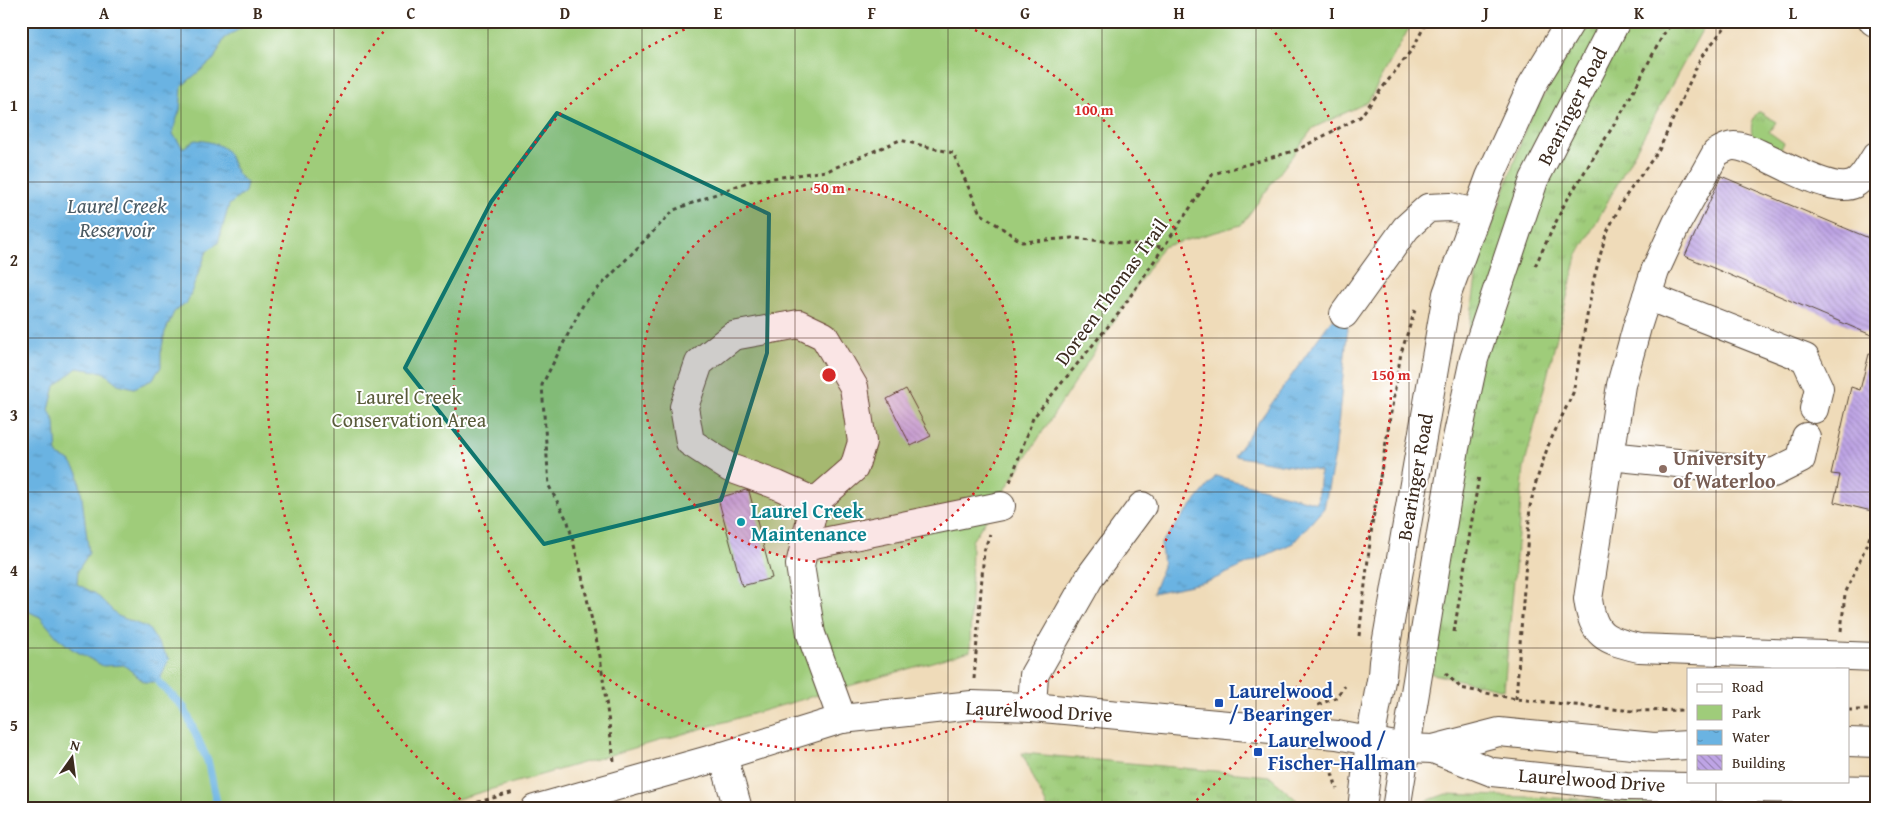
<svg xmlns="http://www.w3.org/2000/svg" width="1897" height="830" viewBox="0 0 1897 830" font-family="'Gentium Book Plus',serif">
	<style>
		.grass { fill: url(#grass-tufts); stroke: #6d7b4c }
		.park { fill: #9fcc7a; stroke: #6d7b4c }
		.water { fill: url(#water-ripples); stroke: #526e80 }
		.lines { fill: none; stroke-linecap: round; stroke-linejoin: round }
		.stream { stroke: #6ab3e2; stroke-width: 8 }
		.building { fill: url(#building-back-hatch) }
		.minor-casing { stroke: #564535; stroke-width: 30 }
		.major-casing { stroke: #564535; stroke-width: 30 }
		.path { stroke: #564535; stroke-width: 3; stroke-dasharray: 4 4; stroke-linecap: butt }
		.minor { stroke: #fff; stroke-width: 28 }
		.major { stroke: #fff; stroke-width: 28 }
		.marked { fill: #0f766e; fill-opacity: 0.2; stroke: #0f766e; stroke-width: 4; stroke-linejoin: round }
		.grid { fill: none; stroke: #3b2a1e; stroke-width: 1; stroke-opacity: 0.55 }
		.ring { fill: none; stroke: #d62828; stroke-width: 2.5; stroke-dasharray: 2.5 5 }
		.education-dot { fill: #8d6e63; stroke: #fff; stroke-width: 2 }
		.culture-dot { fill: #0f9aa8; stroke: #fff; stroke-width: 2 }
		.transit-dot { fill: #1a4fb4; stroke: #fff; stroke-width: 2 }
		.labels { text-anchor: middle; stroke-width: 4; stroke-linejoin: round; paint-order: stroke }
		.street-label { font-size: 20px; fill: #3b2a1e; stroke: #fff }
		.park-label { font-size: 20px; fill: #595b3a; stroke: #fff }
		.education-label { font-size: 20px; font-weight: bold; fill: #785e54; stroke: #fff; text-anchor: start }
		.culture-label { font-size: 20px; font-weight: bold; fill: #0d838f; stroke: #fff; text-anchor: start }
		.transit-label { font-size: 20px; font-weight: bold; fill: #164399; stroke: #fff; text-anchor: start }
		.water-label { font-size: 21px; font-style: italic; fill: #4b5a63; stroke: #fff }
		.centre { fill: #d62828; stroke: #fff; stroke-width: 2.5 }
		.ring-label { font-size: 15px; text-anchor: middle; font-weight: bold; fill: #d62828; stroke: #fff; stroke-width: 4; stroke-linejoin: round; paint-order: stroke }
		.neatline { fill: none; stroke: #3b2a1e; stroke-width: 2 }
		.grid-label { font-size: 16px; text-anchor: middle; font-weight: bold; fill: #3b2a1e }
	</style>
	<defs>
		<pattern id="grass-tufts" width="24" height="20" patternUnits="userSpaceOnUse" patternTransform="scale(1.25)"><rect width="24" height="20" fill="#9fcc7a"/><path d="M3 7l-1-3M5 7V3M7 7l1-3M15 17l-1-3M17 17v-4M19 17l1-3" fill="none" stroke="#8aaf69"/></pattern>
		<pattern id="water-ripples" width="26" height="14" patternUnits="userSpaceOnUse" patternTransform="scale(1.25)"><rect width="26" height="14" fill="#6ab3e2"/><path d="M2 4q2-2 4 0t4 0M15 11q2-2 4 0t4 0" fill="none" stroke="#5892b7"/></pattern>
		<pattern id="building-back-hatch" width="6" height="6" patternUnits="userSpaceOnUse" patternTransform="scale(1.25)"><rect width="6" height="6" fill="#bea4e5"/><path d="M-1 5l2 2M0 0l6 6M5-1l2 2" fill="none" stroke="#9c86b9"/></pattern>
	</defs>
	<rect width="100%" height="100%" fill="#fff"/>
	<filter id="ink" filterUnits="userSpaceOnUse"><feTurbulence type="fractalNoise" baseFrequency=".02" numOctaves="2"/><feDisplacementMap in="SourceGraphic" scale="10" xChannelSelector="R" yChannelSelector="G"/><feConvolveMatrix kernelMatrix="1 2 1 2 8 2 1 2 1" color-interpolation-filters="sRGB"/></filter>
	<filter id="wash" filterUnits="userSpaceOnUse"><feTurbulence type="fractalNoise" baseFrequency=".0096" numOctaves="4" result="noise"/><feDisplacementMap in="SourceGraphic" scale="20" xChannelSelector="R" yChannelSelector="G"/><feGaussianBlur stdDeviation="1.12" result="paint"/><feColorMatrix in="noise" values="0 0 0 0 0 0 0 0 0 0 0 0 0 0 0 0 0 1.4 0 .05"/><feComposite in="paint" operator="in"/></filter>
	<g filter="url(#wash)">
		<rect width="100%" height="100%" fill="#efdbb9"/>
		<!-- grass -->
		<g class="grass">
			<path d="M1588,21H1707L1577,257L1524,468L1504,690L1424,672L1477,270L1527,124Z"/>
			<path d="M1758,112H1760L1776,122L1769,132L1784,143L1780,150L1753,138C1750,129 1751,119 1758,112Z"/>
			<path d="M1022,753L1269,776L1307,809H1048Z"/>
			<path d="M1446,794L1849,809H1409V807Z"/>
		</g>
		<!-- park -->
		<path class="park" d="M21,21H1413L1368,102L1313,128L1241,225L1162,247L972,541L970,651L423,809H21Z"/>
		<!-- water -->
		<g class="water">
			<path d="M21,21H256L247,24L224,39L214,59L182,86L180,110L175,124L173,134L183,148L195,140C206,141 222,143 228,153C235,165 233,174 247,182L245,192L229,205L218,243L207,251L187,303L174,312L165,332L161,352V367L152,380L134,388L118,384L103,372L77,368L55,386L49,410L55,422L57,455L70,461L78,473L81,490L89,553L78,570L77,584L96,594L118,616L148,628L169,659L159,682H144L124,665L103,666L72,649L57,637L40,617L21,608Z"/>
			<path d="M1332,319L1348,325L1335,455L1324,508L1293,543L1210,581L1153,593L1163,567L1161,543L1216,476L1317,503L1320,471L1234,456Z"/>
		</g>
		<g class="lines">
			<!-- stream -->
			<path class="stream" d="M159,682L184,708L208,762L218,809"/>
		</g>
		<g id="blocks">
			<!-- building -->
			<g class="building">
				<path d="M1721,176L1876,241V337L1685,256Z"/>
				<path d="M1869,354L1876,355V512L1834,502L1840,475L1831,474L1851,387L1860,390Z"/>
				<path d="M906,389L931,436L911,446L887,399Z"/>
				<path d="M746,490L749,491L772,578L742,586L718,498Z"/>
			</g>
		</g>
	</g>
	<g filter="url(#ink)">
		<use href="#blocks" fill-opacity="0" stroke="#564535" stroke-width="1"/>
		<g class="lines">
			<defs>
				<g id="minor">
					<path d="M1873,21L1876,23"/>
					<path d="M1876,156C1870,165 1864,179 1854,184C1834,194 1784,165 1764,156C1755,152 1744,146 1734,146C1728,146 1721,150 1716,153L1677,223L1655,271L1637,327L1621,385L1588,599C1593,636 1605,640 1639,648L1876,657"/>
					<path d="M1647,296L1805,358L1819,388L1814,409"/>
					<path d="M1344,314L1406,228L1428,208L1450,207L1476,213"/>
					<path d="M1610,456L1773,473L1801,459L1806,437"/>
					<path d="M815,502L777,485L730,468L690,442L684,407L699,363L733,336L799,324L824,336L854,387L862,442L854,468L815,502L800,565L811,634L842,719"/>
					<path d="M804,546L1001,506"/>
					<path d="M1032,707L1034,675L1091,575L1142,506"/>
					<path d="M1848,742L1876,743"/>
					<path d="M1433,749L1499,732L1654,747L1688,745"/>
					<path d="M723,756L738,809"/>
					<path d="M535,809L723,756L842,719L972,705L1032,707L1337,735L1406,748L1433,749L1492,772L1626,786L1876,790"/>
				</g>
				<g id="major">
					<path d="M1362,809L1370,741L1382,675L1383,662L1447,294L1490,177L1532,85L1571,21"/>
					<path d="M1396,809L1455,448L1474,359L1534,180L1616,21"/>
				</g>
			</defs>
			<!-- minor casing -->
			<use href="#minor" class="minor-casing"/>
			<!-- major casing -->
			<use href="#major" class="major-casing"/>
			<!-- path -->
			<g class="path">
				<path d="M1535,266L1564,205L1625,107L1663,35L1673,21"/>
				<path d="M1010,482L1033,418L1119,313L1213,174L1297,150L1360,117L1413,48L1427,21"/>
				<path d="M1841,631L1845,594L1876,523"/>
				<path d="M1454,632L1479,476"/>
				<path d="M1359,636L1372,525L1401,353L1415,310"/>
				<path d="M1445,673L1461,688L1516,699L1633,711L1688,710"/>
				<path d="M974,679L984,551L990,534"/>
				<path d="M1516,699L1530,506L1536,482L1548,446L1573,393L1594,278L1606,234L1623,200L1659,150L1701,57L1730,21"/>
				<path d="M1318,705L1335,698L1345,686"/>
				<path d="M1848,710H1876"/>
				<path d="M614,761L600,656L581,572L568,522L549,486L542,385L584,303L674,210L750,181L827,171L900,140L953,153L980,213L1022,242L1072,238L1163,247"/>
				<path d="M1332,773L1337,789"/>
				<path d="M454,809L514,792"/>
			</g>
			<!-- minor -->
			<use href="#minor" class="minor"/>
			<!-- major -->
			<use href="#major" class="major"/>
		</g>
	</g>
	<!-- marked area -->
	<path class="marked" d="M557,113L769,214L767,353L721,500L544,544L405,368L491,202Z"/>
	<!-- grid -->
	<path class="grid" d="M181,21V809M334,21V809M488,21V809M642,21V809M795,21V809M948,21V809M1102,21V809M1256,21V809M1409,21V809M1562,21V809M1716,21V669M21,182H1876M21,338H1876M21,492H1876M21,648H1876M1716,781V809"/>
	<!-- distance rings -->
	<circle cx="829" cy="375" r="187" fill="#d62828" fill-opacity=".12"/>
	<g class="ring">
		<circle cx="829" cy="375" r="187"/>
		<path d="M954 22A375 375 0 1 1 704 22"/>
		<path d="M472 809A562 562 0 0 1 392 21M1266 21A562 562 0 0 1 1186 809"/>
	</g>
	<!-- markers -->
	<circle class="education-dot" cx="1663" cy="469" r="5"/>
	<circle class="culture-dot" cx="741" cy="522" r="5"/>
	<g class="transit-dot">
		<rect x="1214" y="698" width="10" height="10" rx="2.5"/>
		<rect x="1253" y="747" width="10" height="10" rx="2.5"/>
	</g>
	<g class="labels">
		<!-- street labels -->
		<g class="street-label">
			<text transform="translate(1572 106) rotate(-63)" y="7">Bearinger Road</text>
			<text transform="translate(1111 292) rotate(-54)" y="7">Doreen Thomas Trail</text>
			<text transform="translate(1415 477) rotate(-80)" y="7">Bearinger Road</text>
			<text transform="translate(1039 711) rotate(3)" y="7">Laurelwood Drive</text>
			<text transform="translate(1592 780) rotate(4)" y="7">Laurelwood Drive</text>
		</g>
		<!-- park labels -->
		<g class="park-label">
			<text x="409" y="404">Laurel Creek<tspan x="409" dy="23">Conservation Area</tspan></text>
		</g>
		<!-- education labels -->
		<g class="education-label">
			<text x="1673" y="465">University<tspan x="1673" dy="23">of Waterloo</tspan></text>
		</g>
		<!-- culture labels -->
		<g class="culture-label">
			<text x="751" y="518">Laurel Creek<tspan x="751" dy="23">Maintenance</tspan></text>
		</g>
		<!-- transit labels -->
		<g class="transit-label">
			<text x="1229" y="698">Laurelwood<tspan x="1229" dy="23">/ Bearinger</tspan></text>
			<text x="1268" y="747">Laurelwood /<tspan x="1268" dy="23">Fischer-Hallman</tspan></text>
		</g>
		<!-- water labels -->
		<g class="water-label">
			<text x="117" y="213">Laurel Creek<tspan x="117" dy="24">Reservoir</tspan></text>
		</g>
	</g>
	<circle cx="829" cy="375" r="8" class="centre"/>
	<g class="ring-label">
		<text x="1094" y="115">100 m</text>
		<text x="829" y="193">50 m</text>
		<text x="1391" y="380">150 m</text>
	</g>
	<!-- margin -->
	<rect width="1897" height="830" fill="none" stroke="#fff" stroke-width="55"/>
	<!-- legend -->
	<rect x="1687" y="668" width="162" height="115" fill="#ffffff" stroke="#b1aaa5"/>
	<rect x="1697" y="684" width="25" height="8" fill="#ffffff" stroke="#b1aaa5"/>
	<text x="1732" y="692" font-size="15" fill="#3b2a1e">Road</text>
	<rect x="1697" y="705" width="25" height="15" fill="#9fcc7a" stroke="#b1aaa5"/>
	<text x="1732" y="718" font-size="15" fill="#3b2a1e">Park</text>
	<rect x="1697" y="730" width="25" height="15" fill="url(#water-ripples)" stroke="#b1aaa5"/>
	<text x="1732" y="742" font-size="15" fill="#3b2a1e">Water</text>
	<rect x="1697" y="755" width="25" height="15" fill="url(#building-back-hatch)" stroke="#b1aaa5"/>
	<text x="1732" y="768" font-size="15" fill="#3b2a1e">Building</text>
	<!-- north arrow -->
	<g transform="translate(72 758) rotate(14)" stroke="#ffffff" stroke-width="4" paint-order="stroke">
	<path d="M0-4L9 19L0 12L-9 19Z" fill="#3b2a1e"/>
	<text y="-8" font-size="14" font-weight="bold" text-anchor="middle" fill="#3b2a1e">N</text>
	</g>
	<rect x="28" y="28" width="1842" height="774" class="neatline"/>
	<g class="grid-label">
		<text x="104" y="19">A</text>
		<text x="258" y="19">B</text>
		<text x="411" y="19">C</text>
		<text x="565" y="19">D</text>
		<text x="718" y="19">E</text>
		<text x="872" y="19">F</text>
		<text x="1025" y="19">G</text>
		<text x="1179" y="19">H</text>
		<text x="1332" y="19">I</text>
		<text x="1486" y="19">J</text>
		<text x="1639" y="19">K</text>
		<text x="1793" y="19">L</text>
		<text x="14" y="111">1</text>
		<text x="14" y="266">2</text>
		<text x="14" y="421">3</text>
		<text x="14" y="576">4</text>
		<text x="14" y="731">5</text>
	</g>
</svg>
